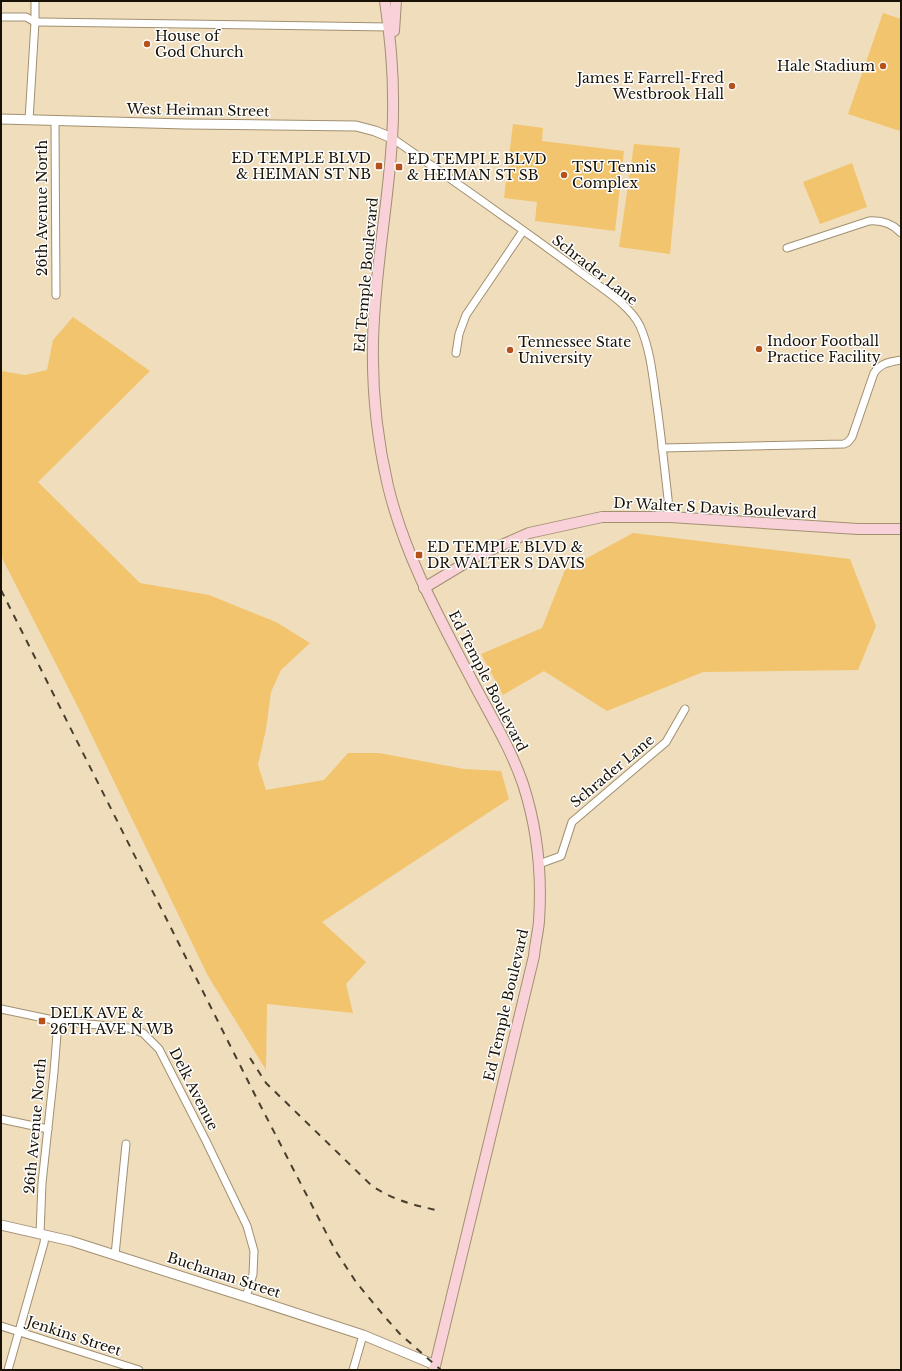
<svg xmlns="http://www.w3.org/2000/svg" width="902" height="1371" viewBox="0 0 902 1371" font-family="'Libre Baskerville',serif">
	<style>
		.green { fill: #f1c46d }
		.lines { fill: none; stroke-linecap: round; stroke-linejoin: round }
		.minor-casing { stroke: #a19071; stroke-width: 9 }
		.tertiary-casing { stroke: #a19071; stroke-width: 11 }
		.secondary-casing { stroke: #a19071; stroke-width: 12 }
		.minor { stroke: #fff; stroke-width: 7 }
		.tertiary { stroke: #fff; stroke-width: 9 }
		.secondary { stroke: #f9d2d9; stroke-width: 10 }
		.rail { stroke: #483f2f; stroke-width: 2; stroke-dasharray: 7 7; stroke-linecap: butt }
		.poi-dot { fill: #b5521c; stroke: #fff; stroke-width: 1.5 }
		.labels { text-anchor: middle; stroke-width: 3; stroke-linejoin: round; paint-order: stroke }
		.poi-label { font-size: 14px; fill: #181206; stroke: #fff; text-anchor: start }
		.street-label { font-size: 14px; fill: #181206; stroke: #fff }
	</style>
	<rect width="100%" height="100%" fill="#f0ddbc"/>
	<!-- green -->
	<g class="green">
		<path d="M883,13L901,19L900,131L848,114Z"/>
		<path d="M513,124L543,128L542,141L624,151L615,231L535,221L537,202L504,198Z"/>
		<path d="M634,144L680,148L670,254L619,247Z"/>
		<path d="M852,163L867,207L820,224L803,182Z"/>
		<path d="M73,317L150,371L38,482L140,583L209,595L276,622L310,643L281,670L271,692L266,729L258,765L266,790L324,780L348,753H379L464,769L501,771L509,799L322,922L366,962L346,984L353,1013L267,1004L266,1070L208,976L79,709L1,556V371L25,375L47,370L53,340Z"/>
		<path d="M633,533L850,559L876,626L858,670L703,672L607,711L544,671L503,695L481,654L542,628L565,570Z"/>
	</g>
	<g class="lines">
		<defs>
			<g id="minor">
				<path d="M1,17H26L35,22H40L389,27"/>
				<path d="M29,120L35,22V1"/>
				<path d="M55,121L56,295"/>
				<path d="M392,138C454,181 515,224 575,268C595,284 629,303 640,326C651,351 653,379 657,406C662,443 666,480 670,517"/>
				<path d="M787,248L869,221C882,220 892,223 901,233"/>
				<path d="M456,353L459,334L466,315L523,231"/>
				<path d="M662,448L844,444L848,442L852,437L874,373C881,363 889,362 901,360"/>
				<path d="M539,864L561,856L572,822L666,742L685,709"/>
				<path d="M1,1009L58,1021L129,1028L143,1033L159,1049L206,1141L247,1226L254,1251L253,1274L246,1297"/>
				<path d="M1,1119L48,1129"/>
				<path d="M40,1234L42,1183L54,1072L58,1021"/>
				<path d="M115,1255L126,1144"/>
				<path d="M1,1326L139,1370"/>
				<path d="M8,1370L44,1243L45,1235"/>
				<path d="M353,1370L363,1335"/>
			</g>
			<g id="tertiary">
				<path d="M1,119L186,124L356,126L375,131L392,138"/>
				<path d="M1,1225L71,1241L246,1297L363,1335L435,1365"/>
			</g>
			<g id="secondary">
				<path d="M385,1C392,47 395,93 392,140C388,207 374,275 373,343C372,390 377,439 388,486C405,557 441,621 475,686C492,718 511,749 523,784C537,827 542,876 539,921C538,933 535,944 534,956L434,1370"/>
				<path d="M394,31L396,1"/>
				<path d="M424,588L477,556L529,533L602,517H670L858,529H901"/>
			</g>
		</defs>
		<!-- minor casing -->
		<use href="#minor" class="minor-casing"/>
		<!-- tertiary casing -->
		<use href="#tertiary" class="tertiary-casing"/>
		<!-- secondary casing -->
		<use href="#secondary" class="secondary-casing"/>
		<!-- minor -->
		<use href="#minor" class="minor"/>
		<!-- tertiary -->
		<use href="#tertiary" class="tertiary"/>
		<!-- secondary -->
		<use href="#secondary" class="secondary"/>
		<!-- rail -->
		<g class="rail">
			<path d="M1,590L255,1095L335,1250L356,1282L384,1316L400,1334L441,1370"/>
			<path d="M250,1058L266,1083L372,1186C395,1201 414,1205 440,1211"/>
		</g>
	</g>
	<!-- markers -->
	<g class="poi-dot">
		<circle cx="147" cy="44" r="4"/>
		<circle cx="883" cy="66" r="4"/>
		<circle cx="732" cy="86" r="4"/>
		<rect x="375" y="162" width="8" height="8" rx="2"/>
		<rect x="395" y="163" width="8" height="8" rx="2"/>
		<circle cx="564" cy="175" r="4"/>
		<circle cx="759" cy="349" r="4"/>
		<circle cx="510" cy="350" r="4"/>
		<rect x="415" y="551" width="8" height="8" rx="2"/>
		<rect x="38" y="1017" width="8" height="8" rx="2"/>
	</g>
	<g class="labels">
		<!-- poi labels -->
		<g class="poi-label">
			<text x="155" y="41">House of<tspan x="155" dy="16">God Church</tspan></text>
			<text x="875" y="71" text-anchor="end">Hale Stadium</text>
			<text x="724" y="83" text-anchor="end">James E Farrell-Fred<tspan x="724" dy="16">Westbrook Hall</tspan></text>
			<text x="371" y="163" text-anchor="end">ED TEMPLE BLVD<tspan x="371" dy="16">&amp; HEIMAN ST NB</tspan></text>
			<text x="407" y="164">ED TEMPLE BLVD<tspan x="407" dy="16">&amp; HEIMAN ST SB</tspan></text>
			<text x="572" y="172">TSU Tennis<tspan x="572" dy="16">Complex</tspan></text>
			<text x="767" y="346">Indoor Football<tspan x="767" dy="16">Practice Facility</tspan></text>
			<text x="518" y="347">Tennessee State<tspan x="518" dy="16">University</tspan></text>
			<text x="427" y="552">ED TEMPLE BLVD &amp;<tspan x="427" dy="16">DR WALTER S DAVIS</tspan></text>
			<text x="50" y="1018">DELK AVE &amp;<tspan x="50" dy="16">26TH AVE N WB</tspan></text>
		</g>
		<!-- street labels -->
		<g class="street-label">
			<text transform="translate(198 110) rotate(1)" y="5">West Heiman Street</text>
			<text transform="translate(42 208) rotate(-90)" y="5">26th Avenue North</text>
			<text transform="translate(595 270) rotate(38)" y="5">Schrader Lane</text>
			<text transform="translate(366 275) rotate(-85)" y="5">Ed Temple Boulevard</text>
			<text transform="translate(715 508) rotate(3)" y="5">Dr Walter S Davis Boulevard</text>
			<text transform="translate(488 681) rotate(63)" y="5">Ed Temple Boulevard</text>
			<text transform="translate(612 771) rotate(-40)" y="5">Schrader Lane</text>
			<text transform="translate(506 1005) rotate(-77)" y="5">Ed Temple Boulevard</text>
			<text transform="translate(194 1089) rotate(63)" y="5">Delk Avenue</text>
			<text transform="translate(35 1126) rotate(-85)" y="5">26th Avenue North</text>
			<text transform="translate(224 1275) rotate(18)" y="5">Buchanan Street</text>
			<text transform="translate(74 1336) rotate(18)" y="5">Jenkins Street</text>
		</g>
	</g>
	<!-- border -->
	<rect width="902" height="1371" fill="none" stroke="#181206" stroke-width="4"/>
</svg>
